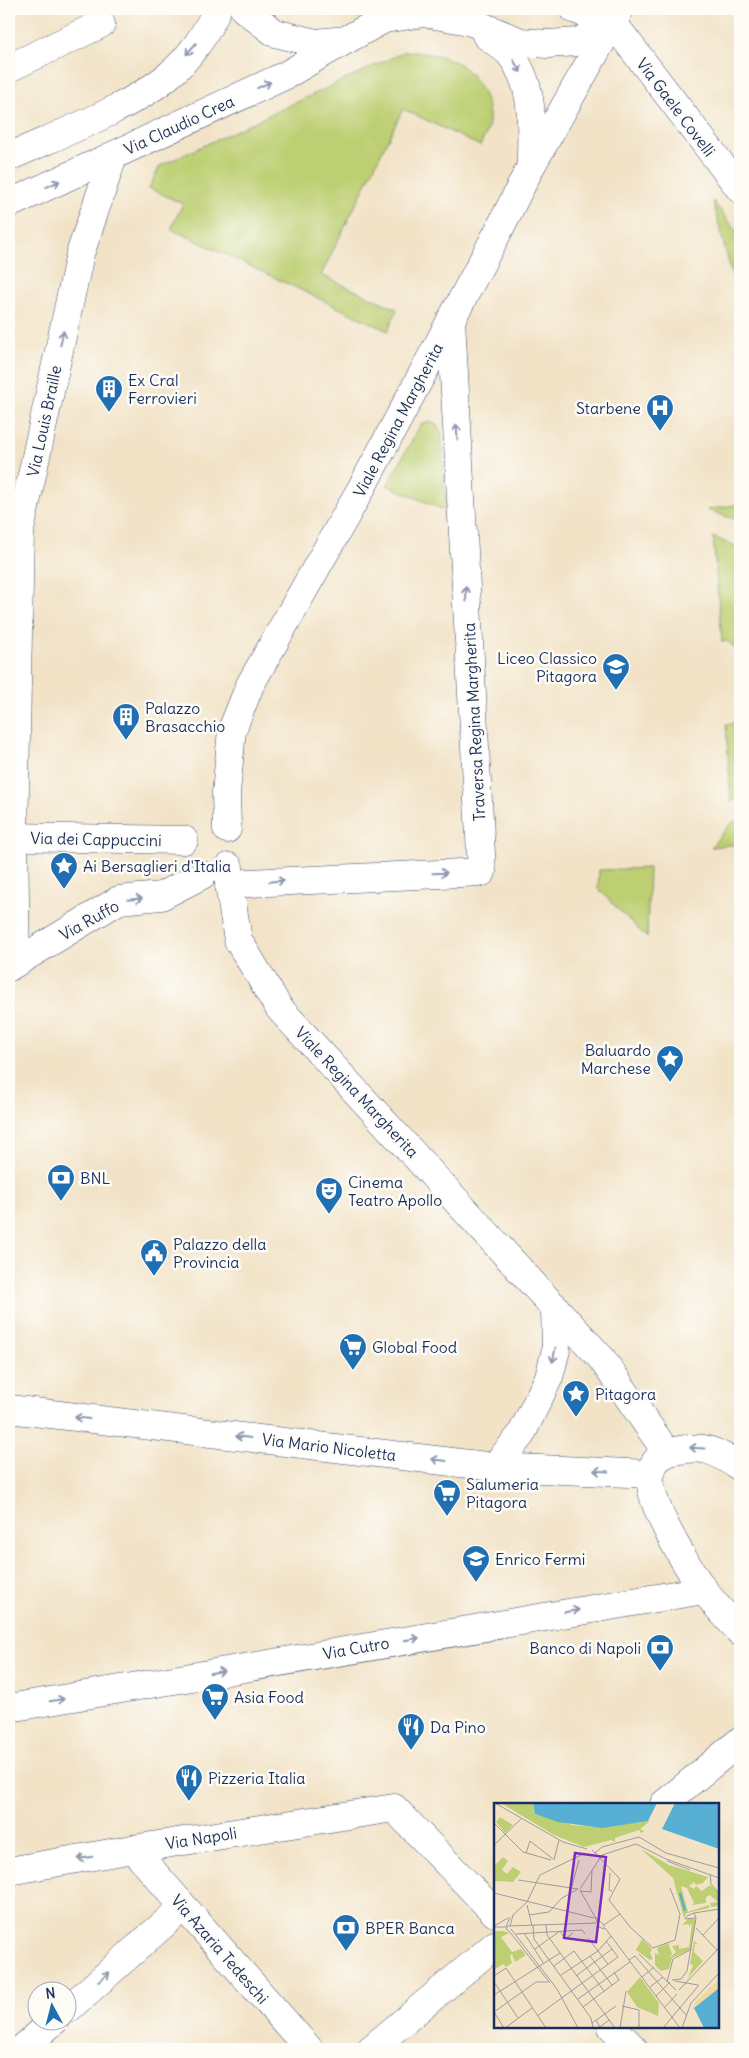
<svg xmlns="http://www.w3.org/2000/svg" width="749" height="2058" viewBox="0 0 749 2058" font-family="Delius,sans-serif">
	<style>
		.green { fill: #bdcf72; stroke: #6c7f68 }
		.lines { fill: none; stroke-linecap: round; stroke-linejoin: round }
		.street-casing { stroke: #3b4a6e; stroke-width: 29 }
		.secondary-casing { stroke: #3b4a6e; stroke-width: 29 }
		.street { stroke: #fff; stroke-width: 28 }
		.secondary { stroke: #fff; stroke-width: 28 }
		.oneway { stroke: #8d97ae }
		.labels { text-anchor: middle; stroke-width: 5; stroke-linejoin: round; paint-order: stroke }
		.street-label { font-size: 16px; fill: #1b2f5e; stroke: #fdfcf7 }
		.poi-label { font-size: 16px; fill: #1b2f5e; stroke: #fdfcf7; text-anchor: start }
		.inset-river { fill: none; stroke: #57b0d4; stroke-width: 2.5 }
		.inset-road { fill: none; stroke: #9c9b9d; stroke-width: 1 }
		.view { fill: #7b2cbf; fill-opacity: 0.15; stroke: #7b2cbf; stroke-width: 2.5 }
		.inset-edge { fill: none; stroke: #1b2f5e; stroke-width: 2.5 }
	</style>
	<rect width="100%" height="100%" fill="#fdfcf7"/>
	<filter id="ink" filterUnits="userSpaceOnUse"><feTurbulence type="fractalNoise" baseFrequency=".02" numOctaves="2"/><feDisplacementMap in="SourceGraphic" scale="10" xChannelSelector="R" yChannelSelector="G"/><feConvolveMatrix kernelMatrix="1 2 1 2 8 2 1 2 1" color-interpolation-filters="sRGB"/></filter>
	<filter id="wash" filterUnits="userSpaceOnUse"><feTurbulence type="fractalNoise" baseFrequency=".0096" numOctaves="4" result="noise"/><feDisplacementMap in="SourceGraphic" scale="20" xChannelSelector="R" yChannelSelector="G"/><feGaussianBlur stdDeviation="1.12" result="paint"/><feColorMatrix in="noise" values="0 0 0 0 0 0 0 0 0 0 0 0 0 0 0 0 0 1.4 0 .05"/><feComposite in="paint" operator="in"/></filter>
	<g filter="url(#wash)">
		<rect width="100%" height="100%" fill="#f2e3c7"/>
		<!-- green -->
		<g class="green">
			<path d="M406,51C423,53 445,54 459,64C477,76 494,106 488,128C486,134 483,140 480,146L403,109L321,275L397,309L388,331L171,229L183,204L149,188L160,166Z"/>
			<path d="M713,201L740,236V307Z"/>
			<path d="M430,422L437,425L442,434L446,511L387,485L421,424Z"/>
			<path d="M740,504V521L707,510Z"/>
			<path d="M713,537L740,548V654L728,641L722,642Z"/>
			<path d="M740,713V796L731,802L726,724H732Z"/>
			<path d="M740,819V844L711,847L729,825Z"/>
			<path d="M649,868L647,938L598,889L599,870Z"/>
		</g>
	</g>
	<g filter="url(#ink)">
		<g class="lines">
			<defs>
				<g id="street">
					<path d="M574,9L613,23"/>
					<path d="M384,19L424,13L469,21L521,42L547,44L579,42L612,23"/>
					<path d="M613,23L740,189"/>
					<path d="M486,35C493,41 504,47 510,54C536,87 531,126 531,165"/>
					<path d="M9,68L101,24"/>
					<path d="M9,157C57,135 128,109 168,76C189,59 207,33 217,9"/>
					<path d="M9,204L286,75L346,40"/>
					<path d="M227,829L226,793L232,730L250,685L362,487L499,230L531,166L620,9"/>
					<path d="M9,837L184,840"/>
					<path d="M229,867V884L238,940L279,1008L602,1359L667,1453"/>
					<path d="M229,884L482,872L451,320"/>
					<path d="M16,962L14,837L20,530L80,254L113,157"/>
					<path d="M9,967L119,900L161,896L202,875"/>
					<path d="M9,1409L494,1467L650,1474"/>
					<path d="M494,1467L521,1435L549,1377L556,1350L555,1307"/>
					<path d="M740,1467C715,1451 705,1444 674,1451C662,1454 653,1460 651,1473C645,1500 687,1566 703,1589C714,1604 728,1618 740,1632"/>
					<path d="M9,1708L704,1590"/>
					<path d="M664,1804L740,1741"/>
					<path d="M133,1849L309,2049"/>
					<path d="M9,1871L133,1849L394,1808L495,1913"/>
					<path d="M68,2009L183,1907"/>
					<path d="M612,2027L634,2049"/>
					<path d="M22,2049L55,2020"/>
					<path d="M371,2049L495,1945"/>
				</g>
				<path id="secondary" d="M244,9L275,33L316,43L346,40L384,19L391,9"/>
			</defs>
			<!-- street casing -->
			<use href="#street" class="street-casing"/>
			<!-- secondary casing -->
			<use href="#secondary" class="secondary-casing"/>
			<!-- street -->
			<use href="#street" class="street"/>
			<!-- secondary -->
			<use href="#secondary" class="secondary"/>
		</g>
		<!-- one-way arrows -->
		<defs><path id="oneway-shaft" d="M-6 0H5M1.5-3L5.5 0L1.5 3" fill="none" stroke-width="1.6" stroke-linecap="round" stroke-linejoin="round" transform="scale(1.25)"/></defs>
		<g class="oneway">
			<use href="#oneway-shaft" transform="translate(191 49) rotate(131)"/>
			<use href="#oneway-shaft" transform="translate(517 66) rotate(60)"/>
			<use href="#oneway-shaft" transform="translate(264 85) rotate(-25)"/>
			<use href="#oneway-shaft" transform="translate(53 184) rotate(-25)"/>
			<use href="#oneway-shaft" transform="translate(62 338) rotate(-78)"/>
			<use href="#oneway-shaft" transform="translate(457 432) rotate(-93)"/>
			<use href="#oneway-shaft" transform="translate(466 594) rotate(-93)"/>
			<use href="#oneway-shaft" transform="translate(440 873) rotate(-2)"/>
			<use href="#oneway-shaft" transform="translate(277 881) rotate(-3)"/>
			<use href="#oneway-shaft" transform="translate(135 899) rotate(-5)"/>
			<use href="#oneway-shaft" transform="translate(554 1355) rotate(102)"/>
			<use href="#oneway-shaft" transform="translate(82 1418) rotate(-173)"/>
			<use href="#oneway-shaft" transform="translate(243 1437) rotate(-173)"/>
			<use href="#oneway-shaft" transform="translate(697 1448) rotate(-177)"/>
			<use href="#oneway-shaft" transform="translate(439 1460) rotate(-173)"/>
			<use href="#oneway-shaft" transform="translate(601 1471) rotate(-177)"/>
			<use href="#oneway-shaft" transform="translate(572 1611) rotate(-10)"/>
			<use href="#oneway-shaft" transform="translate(412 1639) rotate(-10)"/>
			<use href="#oneway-shaft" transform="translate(217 1672) rotate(-10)"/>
			<use href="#oneway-shaft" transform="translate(57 1700) rotate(-10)"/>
			<use href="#oneway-shaft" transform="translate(85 1858) rotate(170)"/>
			<use href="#oneway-shaft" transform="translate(104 1977) rotate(-41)"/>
		</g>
	</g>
	<!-- icons -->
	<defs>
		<symbol id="building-pin" viewBox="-11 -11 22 30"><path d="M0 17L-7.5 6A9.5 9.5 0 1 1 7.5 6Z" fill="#1f6fb2" stroke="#fdfcf7"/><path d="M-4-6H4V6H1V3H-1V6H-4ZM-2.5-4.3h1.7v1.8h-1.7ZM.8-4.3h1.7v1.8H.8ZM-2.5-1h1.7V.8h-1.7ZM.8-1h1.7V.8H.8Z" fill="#fff"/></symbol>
		<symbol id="hospital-pin" viewBox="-11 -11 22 30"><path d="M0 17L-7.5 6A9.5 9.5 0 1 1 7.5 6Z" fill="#1f6fb2" stroke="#fdfcf7"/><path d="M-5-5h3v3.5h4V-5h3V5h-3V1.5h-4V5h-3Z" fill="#fff"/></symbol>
		<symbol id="university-pin" viewBox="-11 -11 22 30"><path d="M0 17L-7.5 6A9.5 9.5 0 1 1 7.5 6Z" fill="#1f6fb2" stroke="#fdfcf7"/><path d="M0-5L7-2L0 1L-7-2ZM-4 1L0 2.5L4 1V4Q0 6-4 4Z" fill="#fff"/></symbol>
		<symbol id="sight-pin" viewBox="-11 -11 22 30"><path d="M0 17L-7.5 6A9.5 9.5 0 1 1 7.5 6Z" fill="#1f6fb2" stroke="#fdfcf7"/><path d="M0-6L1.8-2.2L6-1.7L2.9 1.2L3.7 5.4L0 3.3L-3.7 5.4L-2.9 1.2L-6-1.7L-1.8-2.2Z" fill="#fff"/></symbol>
		<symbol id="bank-pin" viewBox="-11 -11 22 30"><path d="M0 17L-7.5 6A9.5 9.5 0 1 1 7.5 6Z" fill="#1f6fb2" stroke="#fdfcf7"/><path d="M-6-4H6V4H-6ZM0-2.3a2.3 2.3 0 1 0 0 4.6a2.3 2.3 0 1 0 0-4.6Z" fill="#fff"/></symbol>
		<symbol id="theatre-pin" viewBox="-11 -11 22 30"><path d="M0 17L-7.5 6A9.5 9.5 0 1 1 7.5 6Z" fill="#1f6fb2" stroke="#fdfcf7"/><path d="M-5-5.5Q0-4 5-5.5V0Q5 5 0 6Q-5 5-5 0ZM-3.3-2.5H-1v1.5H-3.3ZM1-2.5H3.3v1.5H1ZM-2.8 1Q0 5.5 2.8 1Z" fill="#fff"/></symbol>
		<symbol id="civic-pin" viewBox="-11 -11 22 30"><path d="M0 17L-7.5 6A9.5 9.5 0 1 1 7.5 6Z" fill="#1f6fb2" stroke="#fdfcf7"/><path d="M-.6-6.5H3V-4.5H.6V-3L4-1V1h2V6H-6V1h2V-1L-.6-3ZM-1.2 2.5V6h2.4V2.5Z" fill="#fff"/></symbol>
		<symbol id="supermarket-pin" viewBox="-11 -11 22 30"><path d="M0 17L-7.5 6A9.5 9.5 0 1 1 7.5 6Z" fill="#1f6fb2" stroke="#fdfcf7"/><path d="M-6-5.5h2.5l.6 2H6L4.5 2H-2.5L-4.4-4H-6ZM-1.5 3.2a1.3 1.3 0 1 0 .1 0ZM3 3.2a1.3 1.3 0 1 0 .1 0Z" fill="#fff"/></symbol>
		<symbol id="school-pin" viewBox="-11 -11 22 30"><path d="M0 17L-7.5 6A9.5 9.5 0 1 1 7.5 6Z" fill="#1f6fb2" stroke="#fdfcf7"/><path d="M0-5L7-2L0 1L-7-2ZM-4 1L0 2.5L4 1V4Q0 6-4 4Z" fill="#fff"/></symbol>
		<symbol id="restaurant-pin" viewBox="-11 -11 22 30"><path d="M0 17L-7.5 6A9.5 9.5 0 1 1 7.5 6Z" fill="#1f6fb2" stroke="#fdfcf7"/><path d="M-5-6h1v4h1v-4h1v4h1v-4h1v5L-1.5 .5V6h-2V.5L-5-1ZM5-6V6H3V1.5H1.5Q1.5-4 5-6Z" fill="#fff"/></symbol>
	</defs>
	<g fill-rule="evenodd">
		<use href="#building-pin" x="93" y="373" width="32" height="43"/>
		<use href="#hospital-pin" x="644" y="392" width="32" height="43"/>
		<use href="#university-pin" x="600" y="651" width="32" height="43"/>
		<use href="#building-pin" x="110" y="701" width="32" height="43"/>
		<use href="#sight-pin" x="48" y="850" width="32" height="43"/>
		<use href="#sight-pin" x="654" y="1043" width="32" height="43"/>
		<use href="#bank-pin" x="45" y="1162" width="32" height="43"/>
		<use href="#theatre-pin" x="313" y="1175" width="32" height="43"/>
		<use href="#civic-pin" x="138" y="1237" width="32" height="43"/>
		<use href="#supermarket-pin" x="337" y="1331" width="32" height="43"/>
		<use href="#sight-pin" x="560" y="1378" width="32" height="43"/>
		<use href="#supermarket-pin" x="431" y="1477" width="32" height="43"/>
		<use href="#school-pin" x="460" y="1543" width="32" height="43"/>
		<use href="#bank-pin" x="644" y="1632" width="32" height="43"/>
		<use href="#supermarket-pin" x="199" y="1681" width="32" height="43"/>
		<use href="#restaurant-pin" x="395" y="1711" width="32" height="43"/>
		<use href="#restaurant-pin" x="173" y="1762" width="32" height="43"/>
		<use href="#bank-pin" x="330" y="1912" width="32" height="43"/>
	</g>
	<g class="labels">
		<!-- street labels -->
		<g class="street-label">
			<text transform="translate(676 107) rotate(53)" y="6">Via Gaele Covelli</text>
			<text transform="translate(179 125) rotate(-25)" y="6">Via Claudio Crea</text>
			<text transform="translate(398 420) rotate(-62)" y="6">Viale Regina Margherita</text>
			<text transform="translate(44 421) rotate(-78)" y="6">Via Louis Braille</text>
			<text transform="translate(474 722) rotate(-93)" y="6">Traversa Regina Margherita</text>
			<text transform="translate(96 839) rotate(1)" y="6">Via dei Cappuccini</text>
			<text transform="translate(89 920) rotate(-29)" y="6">Via Ruffo</text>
			<text transform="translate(357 1092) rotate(47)" y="6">Viale Regina Margherita</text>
			<text transform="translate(329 1447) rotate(7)" y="6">Via Mario Nicoletta</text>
			<text transform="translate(356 1648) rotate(-10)" y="6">Via Cutro</text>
			<text transform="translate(201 1838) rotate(-9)" y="6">Via Napoli</text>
			<text transform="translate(220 1949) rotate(49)" y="6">Via Azaria Tedeschi</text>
		</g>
		<!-- poi labels -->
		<g class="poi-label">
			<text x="128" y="386">Ex Cral<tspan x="128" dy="18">Ferrovieri</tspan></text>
			<text x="641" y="414" text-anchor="end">Starbene</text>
			<text x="597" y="664" text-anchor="end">Liceo Classico<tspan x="597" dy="18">Pitagora</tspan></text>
			<text x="145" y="714">Palazzo<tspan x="145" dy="18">Brasacchio</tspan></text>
			<text x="83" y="872">Ai Bersaglieri d'Italia</text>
			<text x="651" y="1056" text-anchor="end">Baluardo<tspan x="651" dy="18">Marchese</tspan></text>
			<text x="80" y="1184">BNL</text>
			<text x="348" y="1188">Cinema<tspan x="348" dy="18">Teatro Apollo</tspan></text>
			<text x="173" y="1250">Palazzo della<tspan x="173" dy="18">Provincia</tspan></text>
			<text x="372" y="1353">Global Food</text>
			<text x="595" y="1400">Pitagora</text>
			<text x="466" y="1490">Salumeria<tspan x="466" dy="18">Pitagora</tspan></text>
			<text x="495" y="1565">Enrico Fermi</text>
			<text x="641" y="1654" text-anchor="end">Banco di Napoli</text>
			<text x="234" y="1703">Asia Food</text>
			<text x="430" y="1733">Da Pino</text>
			<text x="208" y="1784">Pizzeria Italia</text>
			<text x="365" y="1934">BPER Banca</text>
		</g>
	</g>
	<!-- overview -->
	<g transform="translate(494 1803)">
		<rect width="225" height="225" fill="#f2e3c7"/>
		<path d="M7,0H39L41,11L79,22L103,24L156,18L146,26L150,28L147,30L145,27L121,35V39L117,37L90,44L60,32ZM6,14L19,22L11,30L2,19ZM147,46L175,62L214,74L209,80L202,82L200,79L195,83L200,86L202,83L208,88L216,82L225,90V103L217,104L216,100L224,99L216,92L212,94V100L198,102L200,100L193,85L187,83L194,109L215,102V105L193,110L190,115L179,75ZM9,54L14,58L8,67L13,71L19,64L27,69L19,79L0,78V63ZM195,115L202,117L197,146L178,155L175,166L167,168L161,162V150L165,152L163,145L174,140L178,151L174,156L182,149L178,143L185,142V146L195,144L198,120L195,124V121L188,122ZM0,128H8L13,129L15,130L7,134L18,149L27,146L32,152L21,159L18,151L16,153L18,160L12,164L9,161L0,167L1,170L0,169ZM148,136L158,146L156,150L159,156L156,157L142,147ZM200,138L204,141H201L200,149L209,158L194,175L199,162L196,161ZM146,174L165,200L164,213L143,204L133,189Z" fill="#bdcf72"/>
		<path d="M225,176V185L198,206L202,198Z" fill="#eeda9e"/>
		<path d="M39,0H163L154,18L108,25L64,19L41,11ZM181,0H225V46L168,26ZM225,185V225H210L200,205Z" fill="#57b0d4"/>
		<path class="inset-river" d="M186,90L191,108"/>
		<path class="inset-road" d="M1,0L69,39L93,46M0,20L29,49L57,57M0,42L27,16M98,47L126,76L115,97L136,124L159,145L181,137L186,111L176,85M32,50L36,38L59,56M101,50L108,44L145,34L172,50L225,65M60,57L65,37M173,58L196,67M116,70L115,87L118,88M216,71L217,81L225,90M24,77L84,86M86,86L108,52L142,41L172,56L225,75M77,87L85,57M86,87L101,114M86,88L97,89L98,67M0,90L100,115M33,102L38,123M200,110L202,115L191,116L193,113ZM200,110L225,106M35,112L55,109L68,95L84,86M101,114L110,122V126L105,124ZM52,122L53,132L121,225M110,122L126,111M0,123L14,115M16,123L19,112L33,99L46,72L91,50M39,123L40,136L97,215L99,225M0,124H12L16,114M111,125L186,225M202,125L223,147M17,126L63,186L84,225M15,128L56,180M15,128L12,126L14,123L102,120M30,130L50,161M22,131L88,127L91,131M209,132L225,115M94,135L114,161M41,146L66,128L71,136L79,130M145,151L182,187M96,153L118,182M135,157L141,153L192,212M60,163L80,148L110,188M67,172L104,148L117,133M0,173L12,165L52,225M82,173L118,146M148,174L160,164M178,177L187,176L193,168L202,115M181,178L204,182M0,179L24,215M173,179L179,156L198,146M156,184L169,174M185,187L225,145M0,192L66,150M162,193L176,179M84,196L136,159M128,203L145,207V225M89,204L125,177L120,169M171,204L183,191M0,209L42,179H54M0,209L10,225M43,213L124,154L112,138M102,217L106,224L115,217M98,220L122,203M11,225L38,205M126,225L132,188M169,225L205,182M188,225L197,200L225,170"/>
		<path class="view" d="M81,50L112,54L102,139L70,135Z"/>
		<rect width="225" height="225" class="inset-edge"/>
	</g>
	<!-- margin -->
	<rect width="749" height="2058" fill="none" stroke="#fdfcf7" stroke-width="30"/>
	<!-- north arrow -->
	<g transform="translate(52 2006) rotate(353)"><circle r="24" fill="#fdfcf7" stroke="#a3aaba"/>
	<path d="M0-4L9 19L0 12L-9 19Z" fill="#1f6fb2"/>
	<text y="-8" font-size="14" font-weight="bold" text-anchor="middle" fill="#1b2f5e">N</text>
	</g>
</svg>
